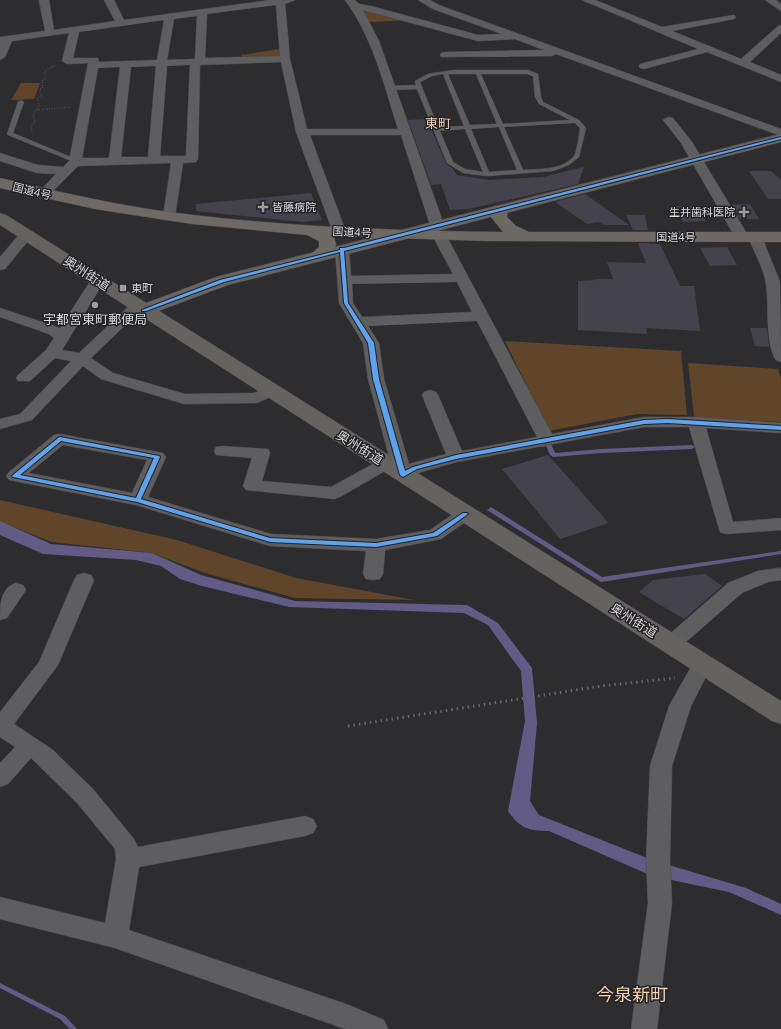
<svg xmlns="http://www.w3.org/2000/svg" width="781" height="1029" viewBox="0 0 781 1029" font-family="'Open Sans','Noto Sans JP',sans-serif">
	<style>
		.green { fill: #60452b }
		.water { fill: #615b86 }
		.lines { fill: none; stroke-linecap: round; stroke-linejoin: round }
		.stream { fill: #615b86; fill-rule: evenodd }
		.building { fill: #44434d }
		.lane-casing { stroke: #49494b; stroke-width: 1 }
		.street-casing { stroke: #49494b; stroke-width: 1 }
		.secondary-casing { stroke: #49494b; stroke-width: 1 }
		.primary-casing { stroke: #49494b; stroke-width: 1 }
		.highway-casing { stroke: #49494b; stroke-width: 1 }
		.path-far1 { stroke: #686869; stroke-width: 1.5; stroke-dasharray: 0.5 2; stroke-linecap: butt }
		.path { stroke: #686869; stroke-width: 3; stroke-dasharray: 1.5 4; stroke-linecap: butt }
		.lane { fill: #5e5e60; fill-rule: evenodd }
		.street { fill: #5e5e60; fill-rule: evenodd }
		.secondary { fill: #676565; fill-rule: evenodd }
		.primary { fill: #656260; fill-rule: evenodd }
		.highway { fill: #6f6965; fill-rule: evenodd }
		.cycleway-casing { stroke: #232227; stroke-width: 2 }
		.cycleway { fill: #60a3ed; fill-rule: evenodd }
		.poi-dot { fill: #9d9da0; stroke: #232227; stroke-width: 1.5 }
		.labels { text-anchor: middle; stroke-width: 3; stroke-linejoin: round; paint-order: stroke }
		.far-street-label { font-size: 11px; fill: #dadadd; stroke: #232227 }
		.far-poi-label { font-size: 11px; fill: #dadadd; stroke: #232227; text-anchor: start }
		.far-quarter-label { font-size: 13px; fill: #f6d2b1; stroke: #232227 }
		.street-label { font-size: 13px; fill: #dadadd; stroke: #232227 }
		.poi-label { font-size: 13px; fill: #dadadd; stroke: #232227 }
		.near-quarter-label { font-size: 18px; fill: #f6d2b1; stroke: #232227 }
	</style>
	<rect width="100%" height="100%" fill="#2d2d30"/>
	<!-- green -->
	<g class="green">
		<path d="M363,10L411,20L369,22Z"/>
		<path d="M280,49L281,55L277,57L242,58L241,55Z"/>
		<path d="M21,83H40L34,99L11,100Z"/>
		<path d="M505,341L681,351L687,415L637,414L549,431Z"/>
		<path d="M688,363L778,369L781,379V422L694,417Z"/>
		<path d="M0,500L177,540L296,578L414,600L295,598L205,573L152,553L52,542L0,522Z"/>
	</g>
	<!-- water -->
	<g class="water">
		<path d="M491,507L602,577L781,551V554L601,582L487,510Z"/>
		<path d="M0,521L51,544L152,553L201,575L295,601L467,605L498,623L532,668L537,723L530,801L539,815L652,860L746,888L781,904V915L729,892L652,876L549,831C528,831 520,828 508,811L525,721L521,671L488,625L464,613L289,607L202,586L180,579L161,566L136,560L43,554L0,535Z"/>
		<path d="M0,983L65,1016L77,1029H70L60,1019L0,988Z"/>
	</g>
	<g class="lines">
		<!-- stream -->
		<path class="stream" d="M548,442L551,444L555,453L601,449L692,445L695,447L692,449L601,453L553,457L550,455L546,446L543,447L540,445L541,444Z"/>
	</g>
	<!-- building -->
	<g class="building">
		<path d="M427,119L446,164L452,168L457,175L489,180L543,177L584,167L578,184L468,209L450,210L441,184L431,185L408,120Z"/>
		<path d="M749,171H771L781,180V199H768Z"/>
		<path d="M311,193L322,220L303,222L196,211V204Z"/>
		<path d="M585,194L629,225H605L598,222L587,224L555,202Z"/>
		<path d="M750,204L759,219H740L731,205Z"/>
		<path d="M674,206H697L706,221L683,222Z"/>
		<path d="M626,215H645L648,230H633Z"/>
		<path d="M638,243L660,244L680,286H694L700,331L646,328L647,334L578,330V281L596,280L595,279H613L607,262L646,263Z"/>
		<path d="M727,247L737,265L710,266L700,248Z"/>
		<path d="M750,328H767L769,347L755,346Z"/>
		<path d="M548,455L609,523L560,539L502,469Z"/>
		<path d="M705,574L722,586L684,619L639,592L653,580Z"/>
	</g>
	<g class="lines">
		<defs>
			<g id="lane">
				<path d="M454,70H528L538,74L541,97L543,102L579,120L586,128L579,157L569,165L553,171L487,176L463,173L447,163L417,89L390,90L387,88L390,86L416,85L415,81L428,74ZM443,74L464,126L438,127L420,82L432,76ZM448,74H476L497,124L470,125ZM481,74H527L533,76L535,97L539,104L570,120L503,124ZM575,123L580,128C579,135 577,151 574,156C563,170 539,169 523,170L504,127ZM499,127L517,170L489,172L471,129ZM465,129L483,172L465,169L453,162L440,131Z"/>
				<path d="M21,100L24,102L13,133L78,160V162H74L8,135L7,134L18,102Z"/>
			</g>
			<g id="street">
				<path d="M39,0H49L54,30L115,21L104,0H114L124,20L270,0H295L285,4L290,59L307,129H398C384,85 373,38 345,0H355L359,4L371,6L478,35L502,34L433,9L418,0H430L439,5L781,129V136L556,54L552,56L441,57L440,55L441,53L445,52L544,50L515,39L478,41L363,10L379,41L444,225L442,228H432L430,225L401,135H310L346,232L344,235H334L296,132L281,62L200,65L198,159L196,162L183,163L175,217L174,220H164L163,217L171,163L78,166L47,197L43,198L37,194L56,174L37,173L0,161V153L38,165L63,167L69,161L88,63L67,64L62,61L69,33L12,41L5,57L0,60V37L45,31ZM276,5L280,56L205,58L207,14ZM197,16L195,59L167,60L174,19ZM164,20L157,60L99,62L98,58H73L79,32ZM190,65L186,156H160L167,66ZM156,66L148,157H121L131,67ZM120,67L109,158H82L98,68Z"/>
				<path d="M582,0H595L662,27L734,15L736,17L734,19L672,31L741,59L778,26L781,25V33L750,62L781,75V82L707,52L644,69L640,68L639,66L640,64L698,49Z"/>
				<path d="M765,0H776L781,4V11Z"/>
				<path d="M669,117L673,118L692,142L749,237L755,233L760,234L762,237L780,282L781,362L776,360C765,345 769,303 766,284C764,269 754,252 748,237L742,241L737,240L735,237L681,143L663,120Z"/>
				<path d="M26,231L31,232L33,235L5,269L0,270V257L21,232Z"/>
				<path d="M439,231L444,232L446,235L552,434L644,417H696L781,423V433L706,428L733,522L781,518V530L726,534L720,532L689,427H644L457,462L421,472L409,479L403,480L397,479L392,467L340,497L334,499L246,490L243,486L252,458L216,455L214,451L216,447L222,446L268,449L270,453L262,481L331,487L380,460H390L368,379L363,343L339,303L335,249L337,246H347L349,249L351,276L453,274L432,235L434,232ZM457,282L472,312L362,317L353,303L352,284ZM477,321L537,437L462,451L438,395L436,392L430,390L424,392L422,395L446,454L409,464L384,379L379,343L368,326Z"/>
				<path d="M98,276L103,277L105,280L62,350L79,353L132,303H142L144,306L142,309L91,358L113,373L185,394L254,393L265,388H277L279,391L277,394L257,403L184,404L101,379L83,366L32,420L0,429V419L20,414L71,361L55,358L30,381H18L16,378L18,375L46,350L54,338L49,334L0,317V308L60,328L93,277Z"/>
				<path d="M60,434L163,453L166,457L148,497L271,534L376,539L430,530L459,510L465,508L471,510L474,514L471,518L441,539L385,550L383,574L380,579L373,580L366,579L363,574L366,551L270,546L136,505L9,480L6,476L9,472L54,435ZM63,445L147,460L132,493L29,473Z"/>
				<path d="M781,568V580L768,582L742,593L679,648L672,650L665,648L662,643L665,638L728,583L758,571Z"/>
				<path d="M84,573L91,575L94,580L58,665L14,724L53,750L93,789L134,839L138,847L305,816L313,819L317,826L313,833L305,836L139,867L129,930L349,1005L384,1020L388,1029H345L115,948L0,919V897L105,923L116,859L115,849L77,803L31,758L8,784L0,787V763L15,747L0,737V712L39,662L74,580L77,575Z"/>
				<path d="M16,583L23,585L26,590L7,618L0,620C0,605 0,588 16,583Z"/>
				<path d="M703,655L710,658L713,663L691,706L672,766L670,860L672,903L657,1029H631L648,903L646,860L650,766L669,706L696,658Z"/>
			</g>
			<path id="secondary" d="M781,134V142L228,285L150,314L144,315L138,314L135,310L138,306L216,277Z"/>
			<path id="primary" d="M0,213L6,215L781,701V724L772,721L0,225Z"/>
			<path id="highway" d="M0,178C64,193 128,208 193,215C296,227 400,231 503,232L491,217L494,206H506L508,209L507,217L516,226L529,232H781V242L487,241L334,236L336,245C330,255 323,263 311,260L309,256L319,247V241L307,235L192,224L95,209L0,188Z"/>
		</defs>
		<!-- lane casing -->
		<use href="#lane" class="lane-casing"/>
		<!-- street casing -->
		<use href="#street" class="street-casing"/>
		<!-- secondary casing -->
		<use href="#secondary" class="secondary-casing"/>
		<!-- primary casing -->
		<use href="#primary" class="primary-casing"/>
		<!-- highway casing -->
		<use href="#highway" class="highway-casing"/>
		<!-- path-far1 -->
		<g class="path-far1">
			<path d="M37,110L71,107"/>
			<path d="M32,132L31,126L35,122L33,115L39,106L37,98L41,96L40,89L43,87L42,81L46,78L44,72L55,65"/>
		</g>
		<!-- path -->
		<path class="path" d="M348,726L601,686L675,678"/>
		<!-- lane -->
		<use href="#lane" class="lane"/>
		<!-- street -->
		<use href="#street" class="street"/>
		<!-- secondary -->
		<use href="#secondary" class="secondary"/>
		<!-- primary -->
		<use href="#primary" class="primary"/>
		<!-- highway -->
		<use href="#highway" class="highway"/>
		<defs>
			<g id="cycleway">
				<path d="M781,137V139L344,251L348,303L374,343L379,379L405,471L413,467L456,455L644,420L668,419L781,426V430L668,423L644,424L456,459L417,469L403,477L400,475L373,379L368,343L344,303L340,252L224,282L146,311H142V310L220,280L340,250V248H344Z"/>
				<path d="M60,437L159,456L160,457L141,499L270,538L376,543L433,533L463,513H467L468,514L437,536L376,547L270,542L137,502L13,477L12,476L13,475L58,438ZM61,441L154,458L136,498L20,475Z"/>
			</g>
		</defs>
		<!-- cycleway casing -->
		<use href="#cycleway" class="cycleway-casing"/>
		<!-- cycleway -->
		<use href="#cycleway" class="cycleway"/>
	</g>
	<!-- markers -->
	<g class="poi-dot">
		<path d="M261 201h4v4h4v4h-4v4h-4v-4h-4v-4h4z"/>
		<path d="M742 206h4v4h4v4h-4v4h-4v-4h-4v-4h4z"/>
		<rect x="119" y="284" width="8" height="8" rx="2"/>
		<circle cx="95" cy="305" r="4"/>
	</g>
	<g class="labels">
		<!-- far-street labels -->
		<g class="far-street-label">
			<text transform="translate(32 191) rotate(14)" y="4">国道4号</text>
			<text transform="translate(352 232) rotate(3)" y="4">国道4号</text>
			<text x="676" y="241">国道4号</text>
		</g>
		<!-- far-poi labels -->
		<g class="far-poi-label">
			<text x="272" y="211">皆藤病院</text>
			<text x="735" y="216" text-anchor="end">生井歯科医院</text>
			<text x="131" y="292">東町</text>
		</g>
		<!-- far-quarter labels -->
		<g class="far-quarter-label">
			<text x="438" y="128">東町</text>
		</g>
		<!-- street labels -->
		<g class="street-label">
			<text transform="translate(87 273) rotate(33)" y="5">奥州街道</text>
			<text transform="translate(360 447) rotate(32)" y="5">奥州街道</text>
			<text transform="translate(634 620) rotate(32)" y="5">奥州街道</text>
		</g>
		<!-- poi labels -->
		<g class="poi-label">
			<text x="95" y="324">宇都宮東町郵便局</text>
		</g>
		<!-- near-quarter labels -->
		<g class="near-quarter-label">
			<text x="632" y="1001">今泉新町</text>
		</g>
	</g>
</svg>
